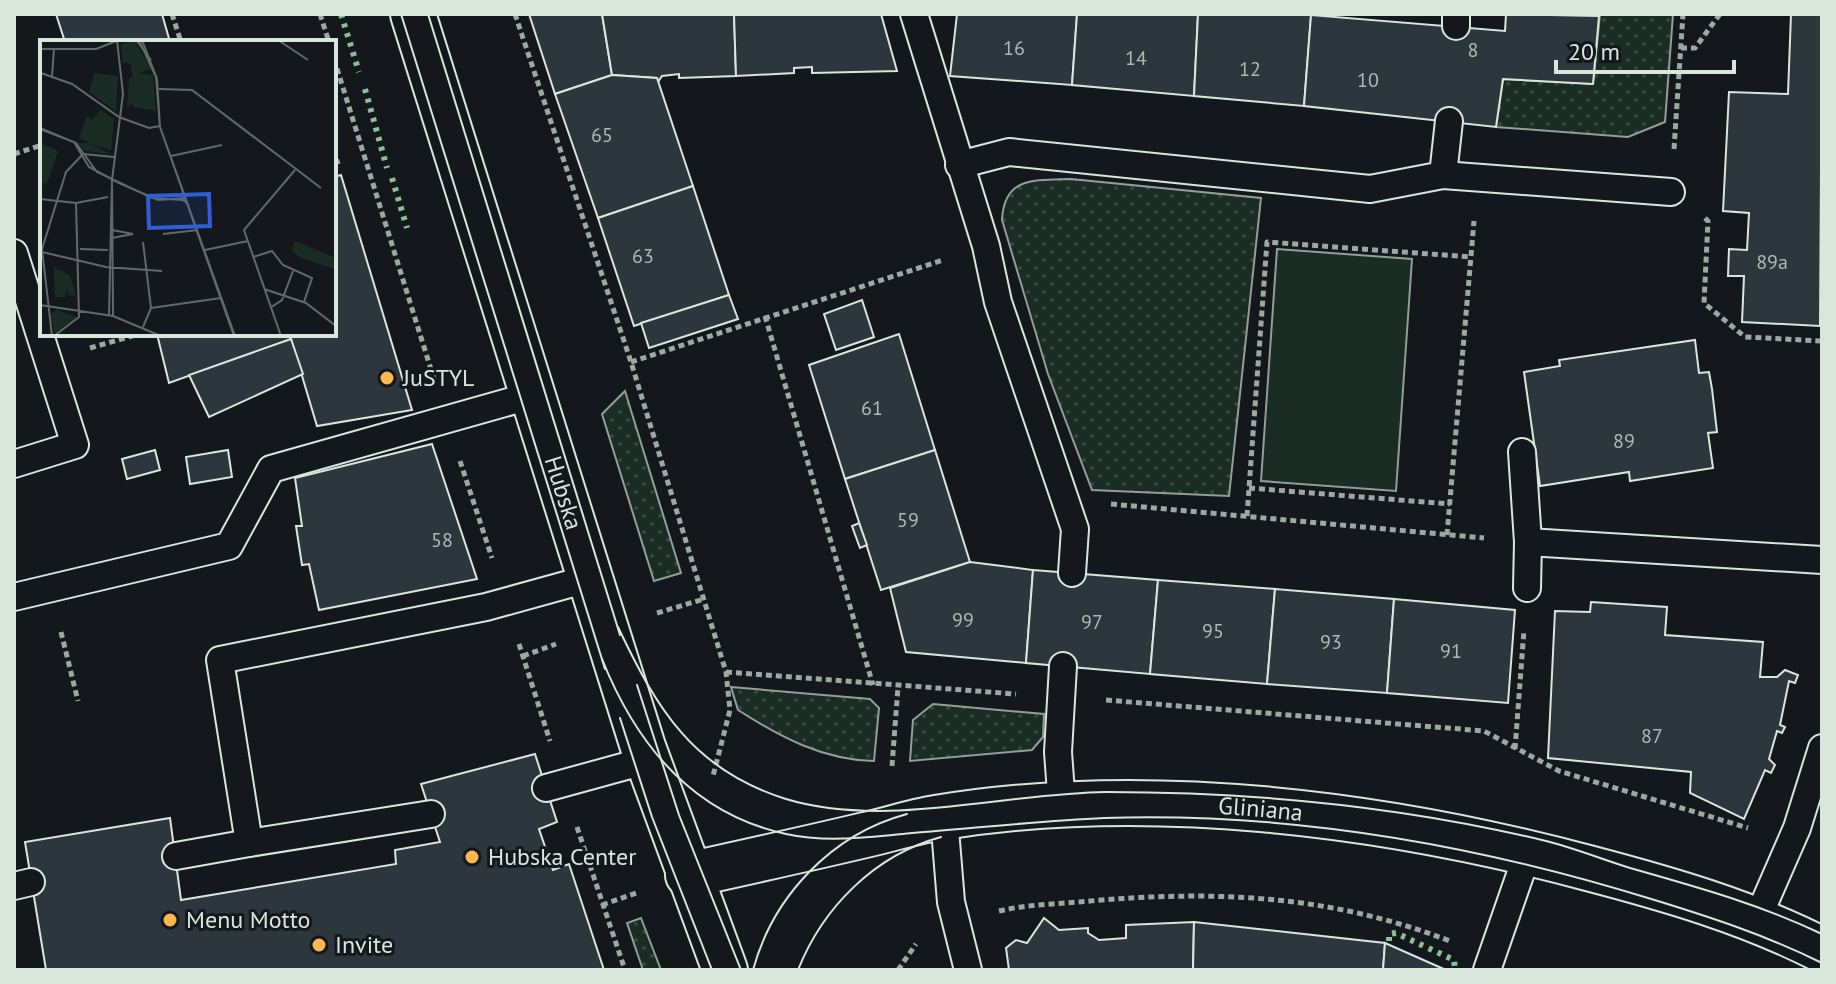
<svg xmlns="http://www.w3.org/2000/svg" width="1836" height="984" viewBox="0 0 1836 984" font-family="'PT Sans',sans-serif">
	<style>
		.green { fill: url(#green-dots); stroke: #939e99; stroke-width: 2 }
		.pitch { fill: #1a2d24; stroke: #939e99; stroke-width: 2 }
		.building { fill: #2c363c; stroke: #d8e6dc; stroke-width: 2 }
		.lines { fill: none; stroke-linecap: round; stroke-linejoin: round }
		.service-casing { stroke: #d8e6dc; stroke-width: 30 }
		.minor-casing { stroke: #d8e6dc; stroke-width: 48 }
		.tertiary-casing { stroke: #d8e6dc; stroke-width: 48 }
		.path { stroke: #9da8a2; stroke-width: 5; stroke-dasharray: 6 4; stroke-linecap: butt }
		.service { stroke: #14181c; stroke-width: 26 }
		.minor { stroke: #14181c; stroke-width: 44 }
		.tertiary { stroke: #14181c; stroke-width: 44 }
		.tram { stroke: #d8e6dc; stroke-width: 2 }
		.hedge { stroke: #8ac095; stroke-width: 6; stroke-dasharray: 4 6; stroke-linecap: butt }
		.poi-dot { fill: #ffb74d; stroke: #14181c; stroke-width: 3 }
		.labels { text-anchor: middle; stroke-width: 6; stroke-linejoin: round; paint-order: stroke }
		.number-label { font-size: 20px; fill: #adbab4 }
		.poi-label { font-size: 24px; fill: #d8e6dc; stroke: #14181c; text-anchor: start }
		.street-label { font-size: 24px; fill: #d8e6dc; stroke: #14181c }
		.inset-road { fill: none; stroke: #626a69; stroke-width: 2 }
		.view { fill: #305dd8; fill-opacity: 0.15; stroke: #305dd8; stroke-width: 4 }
		.inset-edge { fill: none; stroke: #d8e6dc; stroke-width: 4 }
	</style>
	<defs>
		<pattern id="green-dots" width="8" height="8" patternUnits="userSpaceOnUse" patternTransform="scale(2)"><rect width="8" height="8" fill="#1a2d24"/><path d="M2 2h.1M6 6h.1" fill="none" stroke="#3b4b43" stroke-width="1.8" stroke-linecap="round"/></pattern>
	</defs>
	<rect width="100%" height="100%" fill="#14181c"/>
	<!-- green -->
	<g class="green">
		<path d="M1600,14H1673L1665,122L1628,137L1496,127L1503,79L1593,84Z"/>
		<path d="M1071,179L1261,198L1229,496L1092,490L1048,374L1002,220C1004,176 1035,180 1071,179Z"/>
		<path d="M625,391L681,573L654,581L602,414Z"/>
		<path d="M731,687L870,699L879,708L874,761C823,760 780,737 738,710Z"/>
		<path d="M933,704L1044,714L1043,737L1032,750L910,761L913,720Z"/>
		<path d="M641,918L661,970H643L627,923Z"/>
	</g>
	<!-- pitch -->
	<path class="pitch" d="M1277,249L1412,259L1396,491L1261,481Z"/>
	<!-- building -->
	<g class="building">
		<path d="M56,14H162L170,42H65Z"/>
		<path d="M529,14H602L612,75L555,94Z"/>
		<path d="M602,14H734L736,76L679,78V74L662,76L658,82L657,78L612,75Z"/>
		<path d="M734,14H881L897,71L812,73V67L794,68V73L736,76Z"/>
		<path d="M957,14H1077L1072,85L950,76Z"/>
		<path d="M1077,14H1198L1194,96L1072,85Z"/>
		<path d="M1198,14L1311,15L1304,106L1194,96Z"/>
		<path d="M1506,14L1599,16L1593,84L1503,79L1496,127L1304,106L1311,15L1505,31Z"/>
		<path d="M1791,14H1822L1820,326L1742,322L1744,276H1728L1729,249L1747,250L1749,213L1723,211L1729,92L1788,94Z"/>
		<path d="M612,75L657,78L693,186L598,218L555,94Z"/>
		<path d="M341,175L412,410L317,426L291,339L169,383L157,334H334V177Z"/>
		<path d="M693,186L729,295L634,326L598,218Z"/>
		<path d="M729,295L738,319L649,348L641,323Z"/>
		<path d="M862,300L874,337L836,350L824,314Z"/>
		<path d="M899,334L935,450L845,479L809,365Z"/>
		<path d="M291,339L303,374L209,417L189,375Z"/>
		<path d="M1695,340L1699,373L1709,372L1712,389L1717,432L1708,433L1713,468L1630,481L1629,472L1540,486L1524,372L1560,366L1559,360Z"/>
		<path d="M432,444L477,579L319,610L309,564L302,565L296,526H302L295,478Z"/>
		<path d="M155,450L160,470L127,479L122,459Z"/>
		<path d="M228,450L232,477L190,484L186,457Z"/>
		<path d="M935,450L970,562L881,590L845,479Z"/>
		<path d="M859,523L867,545L860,548L852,526Z"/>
		<path d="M970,562L1033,570L1026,663L906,652L890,588Z"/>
		<path d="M1033,570L1158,580L1150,674L1026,663Z"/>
		<path d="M1158,580L1275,589L1267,684L1150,674Z"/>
		<path d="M1275,589L1394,599L1387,693L1267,684Z"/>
		<path d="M1394,599L1515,610L1508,703L1387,693Z"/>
		<path d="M1591,602L1667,607L1665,635L1763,642L1760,677H1777L1785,670L1798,675L1795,683L1789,681L1780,725L1785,727L1782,733L1777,731L1769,759L1775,765L1771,773L1765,770L1744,819L1690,793L1691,772L1548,758L1555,611L1590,612Z"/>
		<path d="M535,754L557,822L539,829L553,870L569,864L604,970H46L25,842L170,818L181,900L396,864L395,850L440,842L421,784Z"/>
		<path d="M1044,918L1059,930L1088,928V933L1099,940L1126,938V925L1194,922L1193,970H1009L1006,948L1016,940L1027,943Z"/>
		<path d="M1194,922L1385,943L1383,970H1193Z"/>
		<path d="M1385,943L1446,970H1383Z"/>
	</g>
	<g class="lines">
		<defs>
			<g id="service">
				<path d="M914,14L986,246L998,302L1075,529L1072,573"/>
				<path d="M1456,14V26"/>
				<path d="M959,165L1009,152L1370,189L1443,175L1449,121"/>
				<path d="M1443,175L1671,192"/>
				<path d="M14,253L75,445L14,464"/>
				<path d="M1522,452L1528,542L1527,588"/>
				<path d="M1528,542L1822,560"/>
				<path d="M14,597L229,546L271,469L533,395"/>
				<path d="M546,788L648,760"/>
				<path d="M1062,806L1058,752L1063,666"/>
				<path d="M431,814L249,843L220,660L486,607L591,578"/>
				<path d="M944,817L951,902L968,970"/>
				<path d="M176,856L249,843"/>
				<path d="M14,886L31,882"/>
				<path d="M1756,922L1797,828L1822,748"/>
				<path d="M1487,970L1528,852"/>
			</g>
			<g id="minor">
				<path id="s1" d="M688,875C747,862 806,849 865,835C888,830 912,822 936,818C1147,783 1383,813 1588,868C1668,889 1748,912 1822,950"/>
			</g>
			<g id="tertiary">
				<path id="s2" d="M413,14L643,747L725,970"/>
			</g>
		</defs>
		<!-- service casing -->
		<use href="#service" class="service-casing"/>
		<!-- minor casing -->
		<use href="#minor" class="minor-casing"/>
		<!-- tertiary casing -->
		<use href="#tertiary" class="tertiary-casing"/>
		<!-- path -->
		<g class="path">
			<path d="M172,14L181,42"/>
			<path d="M320,14L329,42"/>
			<path d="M515,14L631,362L726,672L730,710L713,776"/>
			<path d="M1681,48H1695L1720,14"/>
			<path d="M334,59L434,379"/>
			<path d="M1674,149L1683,14"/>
			<path d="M14,154L42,145"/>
			<path d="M334,163L340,161"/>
			<path d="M1705,218L1708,221L1704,303L1745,337L1822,341"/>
			<path d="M765,316L873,685"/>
			<path d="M90,348L139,334"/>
			<path d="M631,362L943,260"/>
			<path d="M460,461L492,558"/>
			<path d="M1249,488L1450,504"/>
			<path d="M1111,504L1484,538"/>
			<path d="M1247,516L1267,242L1471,257"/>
			<path d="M1447,535L1474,221"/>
			<path d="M657,613L704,599"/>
			<path d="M61,632L78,701"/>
			<path d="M519,644L550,741"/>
			<path d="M523,656L556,644"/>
			<path d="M726,672L1016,694"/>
			<path d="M1106,700L1484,731L1559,771L1748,828"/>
			<path d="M1515,749L1524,630"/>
			<path d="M892,766L898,687"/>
			<path d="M577,827L625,970"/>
			<path d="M602,905L639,892"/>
			<path d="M999,911C1028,904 1060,904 1090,901C1217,890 1330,895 1450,941"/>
			<path d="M898,970L916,944"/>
		</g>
		<!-- service -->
		<use href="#service" class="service"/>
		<!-- minor -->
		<use href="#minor" class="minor"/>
		<!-- tertiary -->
		<use href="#tertiary" class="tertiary"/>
		<!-- tram -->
		<g class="tram">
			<path d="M401,14L605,669"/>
			<path d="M428,14L620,635"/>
			<path d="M618,627C657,709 693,770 786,799C885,829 1004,793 1106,792C1253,792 1399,806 1542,840C1572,847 1601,859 1630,868C1697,887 1759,904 1822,934"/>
			<path d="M602,659C636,744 693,814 786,834C827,843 871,837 912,833C976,828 1040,821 1104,818C1288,812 1473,844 1648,898C1707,916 1766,935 1822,963"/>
			<path d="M637,685L679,815L741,970"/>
			<path d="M620,718L652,817L712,970"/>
			<path d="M753,970C773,896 832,834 907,814"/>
			<path d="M798,970C823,907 875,855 941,837"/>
		</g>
		<!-- hedge -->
		<g class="hedge">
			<path d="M341,14L359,72"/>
			<path d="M365,89L387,168"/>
			<path d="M392,178L407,228"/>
			<path d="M1389,941V934L1396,933L1454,960L1455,969"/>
		</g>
	</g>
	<!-- markers -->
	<g class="poi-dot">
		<circle cx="387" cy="378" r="8"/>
		<circle cx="472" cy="857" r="8"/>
		<circle cx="170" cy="920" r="8"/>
		<circle cx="319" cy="945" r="8"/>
	</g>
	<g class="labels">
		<!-- number labels -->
		<g class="number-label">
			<text x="1014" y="55">16</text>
			<text x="1473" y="57">8</text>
			<text x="1136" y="65">14</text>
			<text x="1250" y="76">12</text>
			<text x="1368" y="87">10</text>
			<text x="602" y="142">65</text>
			<text x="643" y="263">63</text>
			<text x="1772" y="269">89a</text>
			<text x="872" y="415">61</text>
			<text x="1624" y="448">89</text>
			<text x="908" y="527">59</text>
			<text x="442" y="547">58</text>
			<text x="963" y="627">99</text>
			<text x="1092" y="629">97</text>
			<text x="1213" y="638">95</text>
			<text x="1331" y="649">93</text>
			<text x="1451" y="658">91</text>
			<text x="1652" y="743">87</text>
		</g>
		<!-- poi labels -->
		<g class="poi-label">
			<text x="403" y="386">JuSTYL</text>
			<text x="488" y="865">Hubska Center</text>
			<text x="186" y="928">Menu Motto</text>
			<text x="335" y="953">Invite</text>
		</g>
		<!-- street labels -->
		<g class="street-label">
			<text dy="8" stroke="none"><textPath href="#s2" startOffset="502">Hubska</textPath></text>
			<text dy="8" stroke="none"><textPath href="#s1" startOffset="580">Gliniana</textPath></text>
		</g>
	</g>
	<!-- overview -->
	<g transform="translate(40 40)">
		<rect width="296" height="296" fill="#14181c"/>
		<path d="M94,0L111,29L98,33L113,35L116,71L93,67V62L87,68L89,38L93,37L90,23H83L81,5ZM61,70L74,79L71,110L50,104L70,114L45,111L38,103H50L39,98L47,76L52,80ZM0,103L18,111L7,144L0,142ZM255,201L296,218V230L259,217L252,210ZM14,227L30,235L36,256L28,255L27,247L25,257H15ZM17,270L37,277L15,293L10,274Z" fill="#1a2d24"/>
		<path d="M55,33L78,36L76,71L49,52Z" fill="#1a2d24"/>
		<path class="inset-road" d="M96,0L111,20M99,0L116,37L120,87L194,296M102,0L117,39L120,87L195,296M238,0L268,20M0,9H56L79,0M1,33L32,44L79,77L109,88L120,86M12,36L14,9M119,49L152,50L281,148M0,88L36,103L57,132L112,158L143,160L149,165M0,89L34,102L49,127L79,143L118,160L146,158M43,114L74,117M131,116L182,105M0,159L36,163L68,157M123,194L158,190M72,198L93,194L72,190M40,209L68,210M165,210L208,201M2,212L66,227L122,231M213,217L232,211L243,225L272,238L264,262M224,249L266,263L296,286M0,265L73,276L121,296M111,268L181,258M230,268L242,260L253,231M69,275L72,140M73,276L72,140L83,54L77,0M103,287L111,268L103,202M12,296L2,209L26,132L43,114M14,296L39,277L36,163M241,296L204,190L255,130"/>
		<path class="view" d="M169,154L170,186L109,188L108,156Z"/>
		<rect width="296" height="296" class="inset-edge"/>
	</g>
	<!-- border -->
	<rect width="1836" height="984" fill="none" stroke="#d8e6dc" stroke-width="32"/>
	<!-- scale -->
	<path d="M1556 60v12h178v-12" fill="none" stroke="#d8e6dc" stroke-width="4"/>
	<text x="1568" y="60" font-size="24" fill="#d8e6dc" stroke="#14181c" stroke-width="6" paint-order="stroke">20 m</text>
</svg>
